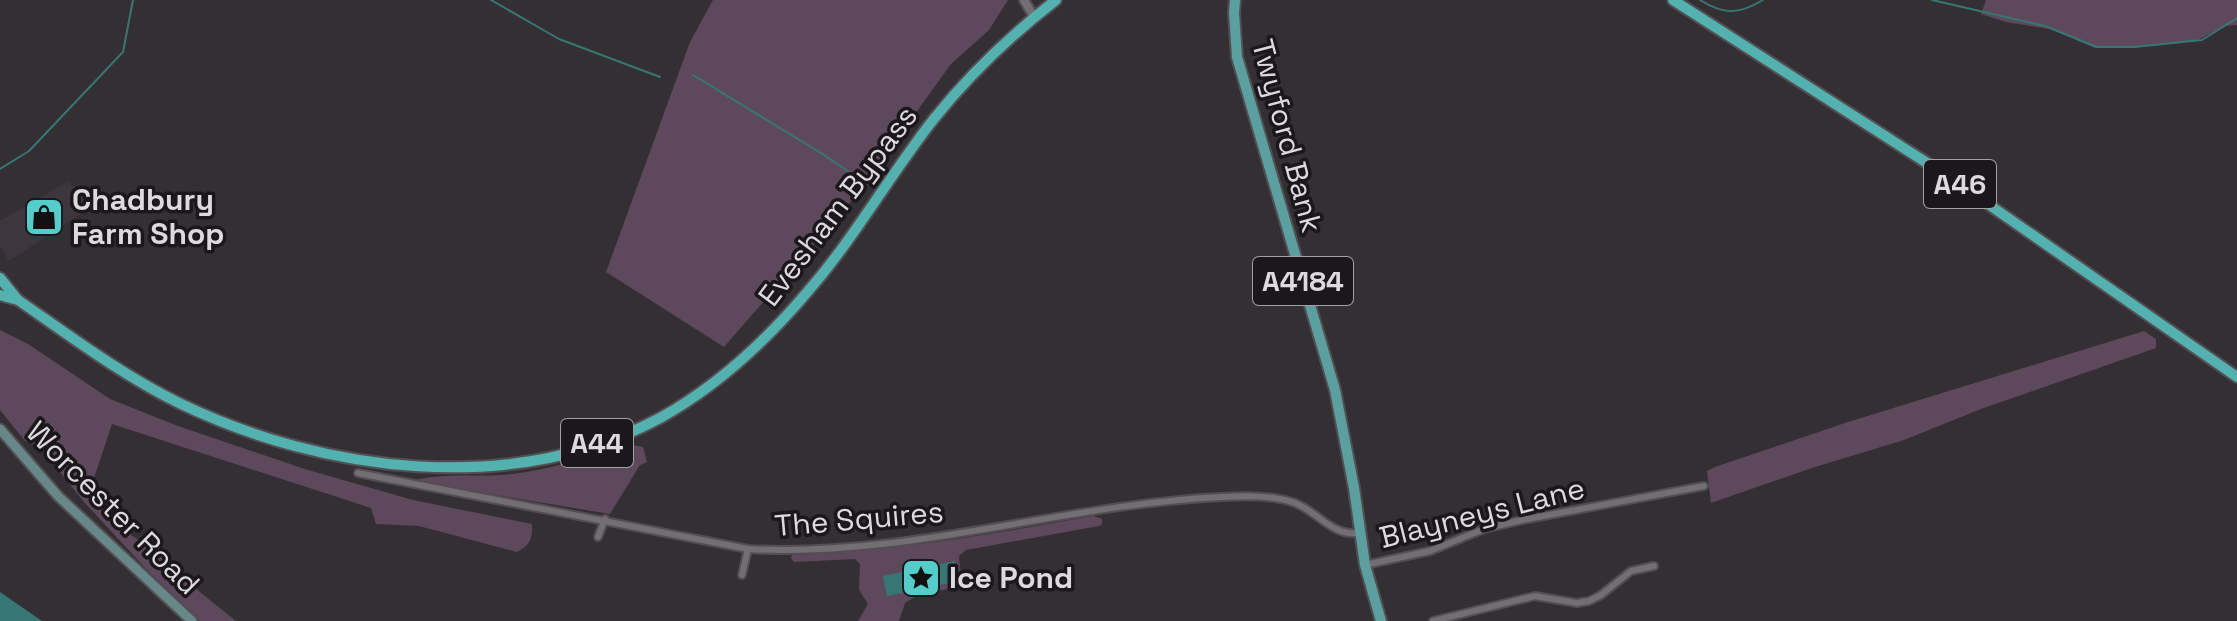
<svg xmlns="http://www.w3.org/2000/svg" width="2237" height="621" viewBox="0 0 2237 621" font-family="'Space Grotesk',sans-serif">
	<style>
		.built { fill: #3f353e }
		.green { fill: #5e495c }
		.water { fill: #367775 }
		.lines { fill: none; stroke-linecap: round; stroke-linejoin: round }
		.stream { stroke: #367775; stroke-width: 2 }
		.minor-casing { stroke: #524e51; stroke-width: 10 }
		.tertiary-casing { stroke: #524e51; stroke-width: 12 }
		.secondary-casing { stroke: #524e51; stroke-width: 13 }
		.primary-casing { stroke: #524e51; stroke-width: 14 }
		.trunk-casing { stroke: #524e51; stroke-width: 14 }
		.minor { stroke: #736e72; stroke-width: 6 }
		.tertiary { stroke: #736e72; stroke-width: 8 }
		.secondary { stroke: #678789; stroke-width: 9 }
		.primary { stroke: #5ba0a0; stroke-width: 10 }
		.trunk { stroke: #53b1b0; stroke-width: 10 }
		.labels { text-anchor: middle; stroke-width: 7; stroke-linejoin: round; paint-order: stroke }
		.shield { fill: #1a181a; stroke: #a2a0a2; stroke-width: 2 }
		.shield-label { font-size: 28px; font-weight: bold; fill: #dddadd }
		.street-label { font-size: 30px; fill: #dddadd; stroke: #1a181a }
		.poi-label { font-size: 30px; font-weight: bold; fill: #dddadd; stroke: #1a181a; text-anchor: start }
	</style>
	<rect width="100%" height="100%" fill="#342f33"/>
	<!-- built -->
	<path class="built" d="M67,182L99,202L9,261L0,247V221Z"/>
	<!-- green -->
	<g class="green">
		<path d="M713,0H1008L989,30L951,64L858,193L724,347L606,272L690,42Z"/>
		<path d="M1986,0H2237V25L2224,26L2196,41L2135,48H2095L2050,29L2006,22L1981,14Z"/>
		<path d="M0,330L28,344L110,399L178,426L308,470L413,500L532,524C533,538 530,546 517,552L419,526L376,524L371,508L112,424L89,493L117,525L167,560L201,593L236,621H200L149,572L84,502L40,447L25,441L0,410Z"/>
		<path d="M2144,331L2156,339V348L1981,409L1904,440L1815,467L1711,503L1707,471L1715,467L1848,422Z"/>
		<path d="M627,444L643,447L647,462L640,465L610,514L412,481C445,472 478,478 512,474C550,470 591,456 627,444Z"/>
		<path d="M1093,516L1102,519V524L1099,526L966,550L959,556L962,586L918,595L905,603L899,621H858L868,604L859,590L860,564L855,559L794,562L791,558L792,555C894,551 993,534 1093,516Z"/>
	</g>
	<!-- water -->
	<g class="water">
		<path d="M955,561L959,581L887,596L883,576Z"/>
		<path d="M0,592L42,621H0Z"/>
	</g>
	<g class="lines">
		<!-- stream -->
		<g class="stream">
			<path d="M491,0L559,39L660,77"/>
			<path d="M1700,0C1724,15 1738,15 1763,0"/>
			<path d="M1932,0L2045,26L2097,47H2133L2202,40L2237,18"/>
			<path d="M693,75L821,153L867,184"/>
			<path d="M0,169L29,151L123,52L133,0"/>
		</g>
		<defs>
			<g id="minor">
				<path d="M358,473L748,549C908,558 1063,504 1222,497C1245,496 1273,495 1295,503C1318,512 1332,536 1358,533"/>
				<path d="M598,537L605,519"/>
				<path d="M1365,565L1430,551L1484,529L1522,520L1704,486"/>
				<path d="M742,575L748,549"/>
				<path d="M1433,621L1535,596L1577,603L1589,601L1601,595L1631,571L1654,566"/>
			</g>
			<path id="tertiary" d="M1024,0L1034,17"/>
			<path id="secondary" d="M0,429L58,496L192,621"/>
			<path id="primary" d="M1235,0L1234,13L1237,57L1335,390L1354,488L1365,565L1381,621"/>
			<g id="trunk">
				<path d="M1673,0L1952,179L2237,377"/>
				<path d="M0,278L17,299"/>
				<path d="M0,295L18,300C70,336 122,375 179,403C324,473 513,497 660,418C718,386 767,340 809,290C855,237 890,175 933,120C969,75 1011,35 1056,0"/>
			</g>
		</defs>
		<!-- minor casing -->
		<use href="#minor" class="minor-casing"/>
		<!-- tertiary casing -->
		<use href="#tertiary" class="tertiary-casing"/>
		<!-- secondary casing -->
		<use href="#secondary" class="secondary-casing"/>
		<!-- primary casing -->
		<use href="#primary" class="primary-casing"/>
		<!-- trunk casing -->
		<use href="#trunk" class="trunk-casing"/>
		<!-- minor -->
		<use href="#minor" class="minor"/>
		<!-- tertiary -->
		<use href="#tertiary" class="tertiary"/>
		<!-- secondary -->
		<use href="#secondary" class="secondary"/>
		<!-- primary -->
		<use href="#primary" class="primary"/>
		<!-- trunk -->
		<use href="#trunk" class="trunk"/>
	</g>
	<!-- icons -->
	<defs>
		<symbol id="shop-square" viewBox="-11 -11 22 22"><rect x="-9" y="-9" width="18" height="18" rx="4" fill="#53cdca" stroke="#1a181a"/><path d="M-5-2.5h2.3a2.7 3.5 0 0 1 5.4 0H5L5.5 6h-11ZM-1.5-2.5h3a1.5 2.3 0 0 0-3 0Z" fill="#111"/></symbol>
		<symbol id="sight-square" viewBox="-11 -11 22 22"><rect x="-9" y="-9" width="18" height="18" rx="4" fill="#53cdca" stroke="#1a181a"/><path d="M0-6L1.8-2.2L6-1.7L2.9 1.2L3.7 5.4L0 3.3L-3.7 5.4L-2.9 1.2L-6-1.7L-1.8-2.2Z" fill="#111"/></symbol>
	</defs>
	<g fill-rule="evenodd">
		<use href="#shop-square" x="22" y="195" width="44" height="44"/>
		<use href="#sight-square" x="899" y="556" width="44" height="44"/>
	</g>
	<g class="labels">
		<!-- shield labels -->
		<g class="shield">
			<rect x="1924" y="160" width="72" height="48" rx="6"/>
			<rect x="1253" y="257" width="100" height="48" rx="6"/>
			<rect x="561" y="419" width="72" height="48" rx="6"/>
		</g>
		<g class="shield-label">
			<text x="1960" y="194">A46</text>
			<text x="1303" y="291">A4184</text>
			<text x="597" y="453">A44</text>
		</g>
		<!-- street labels -->
		<g class="street-label">
			<text transform="translate(1287 136) rotate(75)" y="10">Twyford Bank</text>
			<text transform="translate(838 206) rotate(-53)" y="10">Evesham Bypass</text>
			<text transform="translate(113 508) rotate(45)" y="10">Worcester Road</text>
			<text transform="translate(1482 513) rotate(-14)" y="10">Blayneys Lane</text>
			<text transform="translate(859 519) rotate(-5)" y="10">The Squires</text>
		</g>
		<!-- poi labels -->
		<g class="poi-label">
			<text x="72" y="210">Chadbury<tspan x="72" dy="34">Farm Shop</tspan></text>
			<text x="949" y="588">Ice Pond</text>
		</g>
	</g>
</svg>
